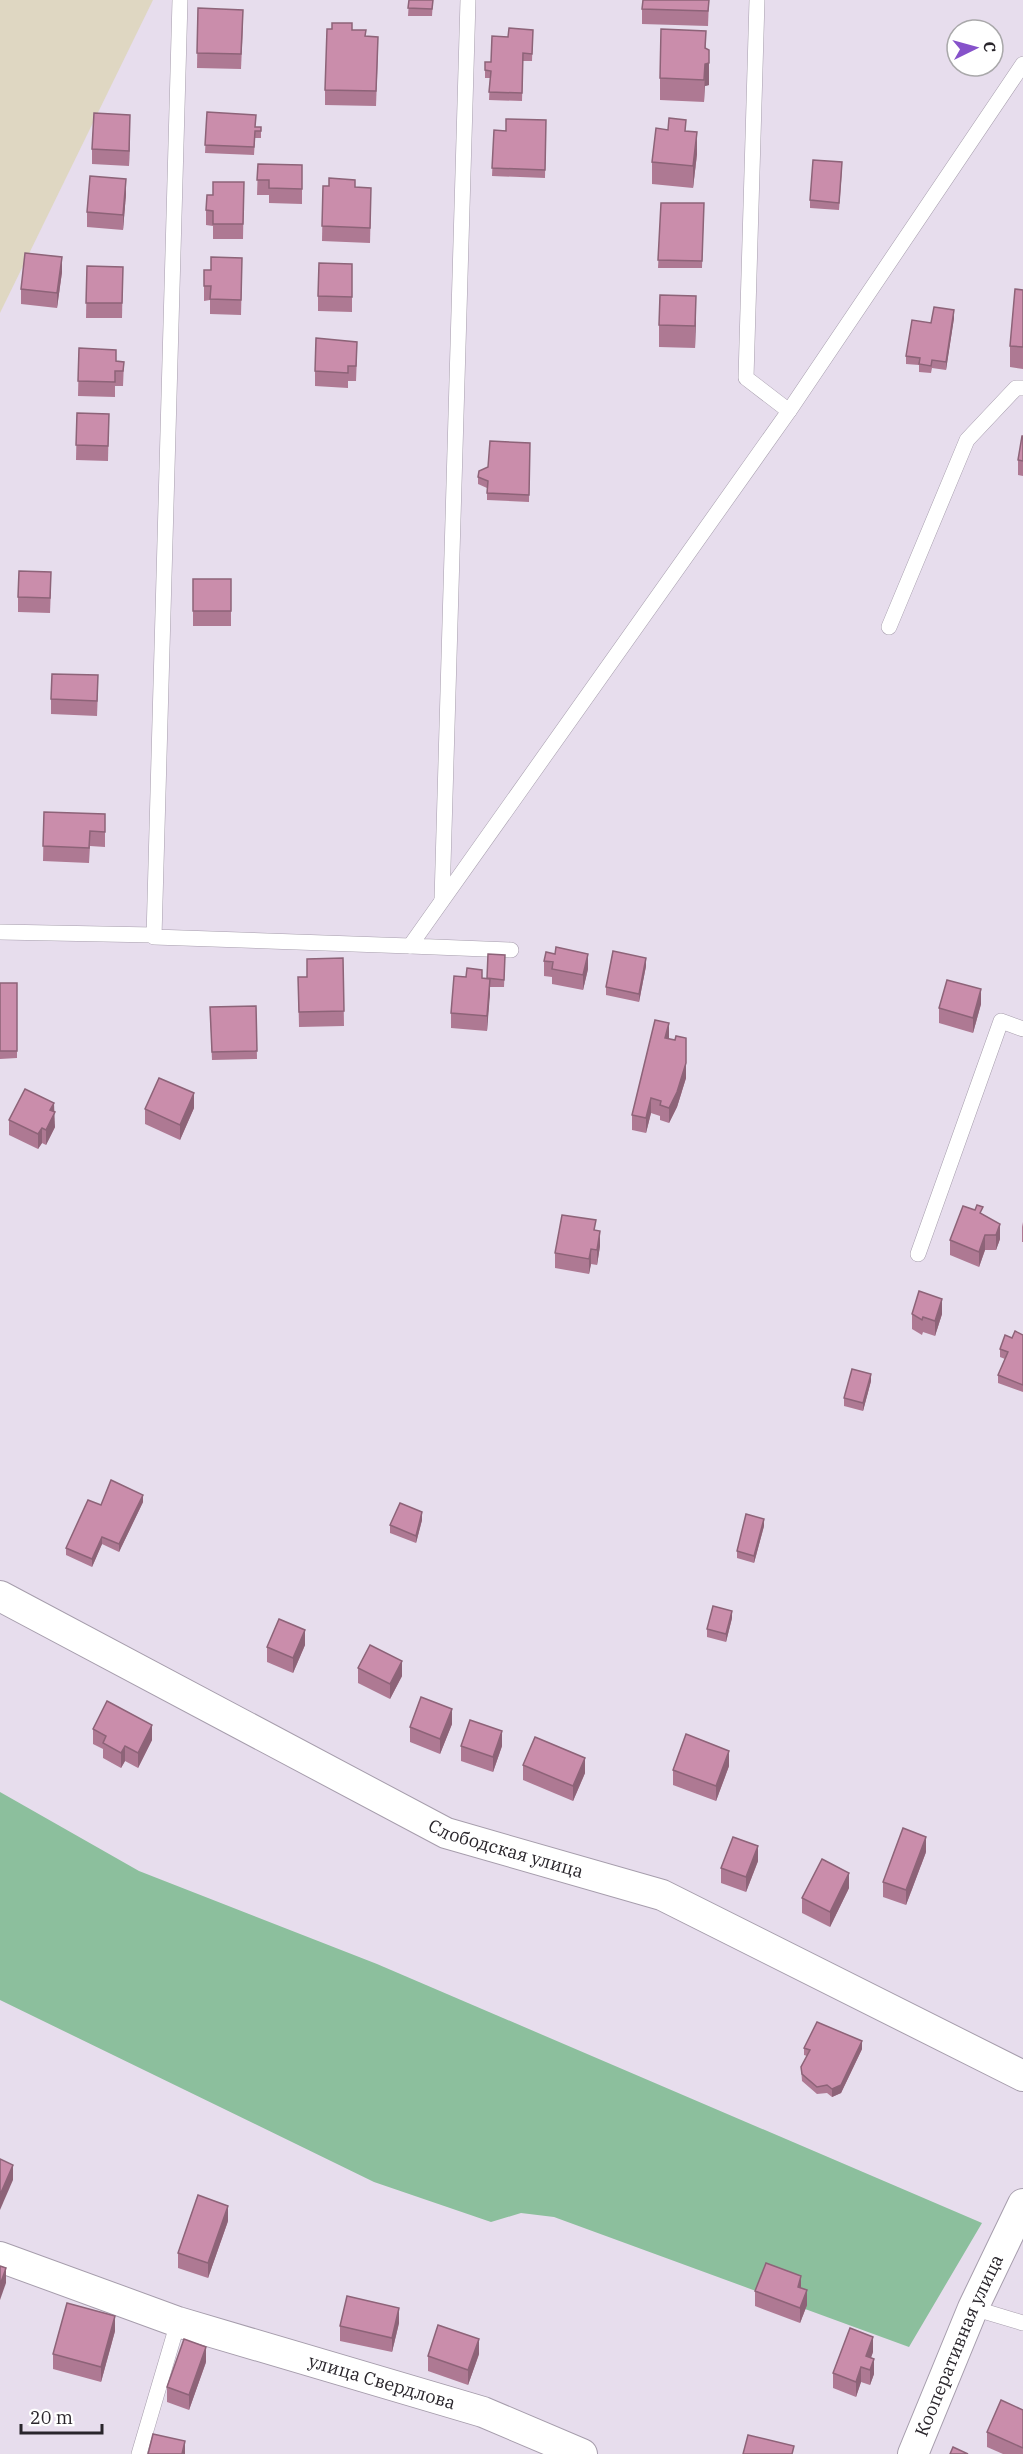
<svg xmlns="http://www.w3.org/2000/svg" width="1023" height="2454" viewBox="0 0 1023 2454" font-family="'IBM Plex Serif',serif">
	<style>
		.industrial { fill: #dfd7c2 }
		.green { fill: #8cbf9d }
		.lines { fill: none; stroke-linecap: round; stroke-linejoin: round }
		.service-casing { stroke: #a69dac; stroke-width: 16 }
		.minor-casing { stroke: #a69dac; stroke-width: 32 }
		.service { stroke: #fff; stroke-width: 15 }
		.minor { stroke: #fff; stroke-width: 30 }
		.wall { fill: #ae7993 }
		.shaded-wall { fill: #8d6378 }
		.building { fill: #ca8dab; stroke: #8d6378; stroke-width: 1.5 }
		.labels { text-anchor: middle; stroke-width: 4.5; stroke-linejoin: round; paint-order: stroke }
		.street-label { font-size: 18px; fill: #29252b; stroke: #fff }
	</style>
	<rect width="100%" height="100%" fill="#e7dded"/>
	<!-- industrial -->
	<path class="industrial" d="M0,0H153L0,313Z"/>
	<!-- green -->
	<path class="green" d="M0,1792L139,1871L377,1964L982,2223L909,2347L554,2217L521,2213L491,2222L374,2182L0,2000Z"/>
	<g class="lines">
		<defs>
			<g id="service">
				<path d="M180,0L154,937L410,946"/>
				<path d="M757,0L746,378L789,411L1023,64"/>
				<path d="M889,627L967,440L1016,388H1023"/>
				<path d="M442,900L468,0"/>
				<path d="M0,932L154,935"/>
				<path d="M511,950L410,946L789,411"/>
				<path d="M918,1254L1001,1021L1023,1029"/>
				<path d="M973,2308L1023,2323"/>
				<path d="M139,2454L178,2322"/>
			</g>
			<g id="minor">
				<path id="s1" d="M0,1596L446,1833L662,1895L1023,2076"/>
				<path id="s2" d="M0,2257L178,2322L483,2412L582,2454"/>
				<path id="s3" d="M913,2454L973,2308L1023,2204"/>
			</g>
		</defs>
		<!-- service casing -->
		<use href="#service" class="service-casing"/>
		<!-- minor casing -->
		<use href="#minor" class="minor-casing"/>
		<!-- service -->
		<use href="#service" class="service"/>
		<!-- minor -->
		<use href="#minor" class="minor"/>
	</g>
	<!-- wall -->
	<g class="wall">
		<path d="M409,0H433L432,16H408Z"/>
		<path d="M709,0L708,26L642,24V9Z"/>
		<path d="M198,8L243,25L241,69L197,68Z"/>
		<path d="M352,30L366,36L378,52L376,106L325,105V90Z"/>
		<path d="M533,30L532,61H523L522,101L489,100L490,78H485V62H491L508,37Z"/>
		<path d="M706,48L709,72V85L705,86L704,102L660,100V78Z"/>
		<path d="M207,112L255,127H261V138H255L254,155L205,153Z"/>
		<path d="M546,120L545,178L492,176L494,130L506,131Z"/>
		<path d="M130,130L129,166L92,164V149Z"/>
		<path d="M686,131L697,154L693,188L652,184V162Z"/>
		<path d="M258,164L302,165V204L269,203V195H257Z"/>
		<path d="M842,170L839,210L810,208V200Z"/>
		<path d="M244,182L243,239H213V226L206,225V210L213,195Z"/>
		<path d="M323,186L355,187L371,203L370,243L322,241Z"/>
		<path d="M126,194L123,230L87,227V212Z"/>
		<path d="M661,203H704L702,268H658Z"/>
		<path d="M352,264V312L318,311V296Z"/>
		<path d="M87,266L123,267L122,318H86Z"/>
		<path d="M62,272L57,308L21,304V289Z"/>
		<path d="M242,273L241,315L210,314V300L204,301V286Z"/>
		<path d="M1023,290V369L1010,367V346Z"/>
		<path d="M696,318L695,348L659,347V325Z"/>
		<path d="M954,318L946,370L932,368L931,373L919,372V365L906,364V356L931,323Z"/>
		<path d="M79,348L116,361L124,362L123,386H115V397L78,396Z"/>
		<path d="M357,356L356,381H348V388L315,386V371Z"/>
		<path d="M77,413L109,414L108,461L76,460Z"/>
		<path d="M1023,436V476L1018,475V460Z"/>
		<path d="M530,443L529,502L487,500V488L478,484V477L488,467Z"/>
		<rect x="193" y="579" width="38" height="47"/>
		<path d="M51,587L50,613L18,612V597Z"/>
		<path d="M98,690L97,716L51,714V699Z"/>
		<path d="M44,812L105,829V847L90,846L89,863L43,861Z"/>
		<path d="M343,958L344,1026L299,1027L298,977H307V959Z"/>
		<path d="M544,961L588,969L583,990L552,984V977L544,976Z"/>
		<path d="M505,963L504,987H490L487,1031L451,1028V1013L482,978H487Z"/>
		<path d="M646,966L639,1002L606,995V987Z"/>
		<path d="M0,983H17V1058L0,1059Z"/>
		<path d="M981,1004L973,1033L939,1023V1008Z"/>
		<path d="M256,1006L257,1059L212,1060L210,1007Z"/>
		<path d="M686,1038V1078L677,1107L669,1123L660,1120V1116L651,1113L646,1133L632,1130V1115L668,1039L675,1040Z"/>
		<path d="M194,1108L180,1140L145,1124V1109Z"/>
		<path d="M9,1120L55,1127L46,1145L42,1143L38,1149L9,1135Z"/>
		<path d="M983,1214L1000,1239L996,1250H985L979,1267L950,1255V1240Z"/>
		<path d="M1023,1222V1242H1022V1227Z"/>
		<path d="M596,1230L600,1246L597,1265L591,1264L589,1274L555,1268V1253Z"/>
		<path d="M912,1314H942L935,1336L923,1332L922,1335L912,1329Z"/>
		<path d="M1023,1335V1392L998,1383V1375L1005,1359L1000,1357V1349L1012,1338Z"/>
		<path d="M871,1381L863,1411L844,1406V1398Z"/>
		<path d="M143,1502L119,1552L102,1544L92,1567L66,1555V1548L101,1505Z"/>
		<path d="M422,1520L416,1543L390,1533V1525Z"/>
		<path d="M764,1526L754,1563L737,1558V1551Z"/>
		<path d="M732,1618L726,1642L707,1637V1629Z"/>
		<path d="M305,1645L293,1673L267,1662V1647Z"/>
		<path d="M358,1668L402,1676L390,1699L358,1683Z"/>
		<path d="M452,1724L440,1754L410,1742V1727Z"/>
		<path d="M93,1729L152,1740L138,1768L125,1761L121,1768L103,1758V1749L93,1744Z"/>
		<path d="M461,1746H502L493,1772L461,1761Z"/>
		<path d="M523,1765L585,1773L573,1801L523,1780Z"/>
		<path d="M729,1766L716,1801L673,1785V1770Z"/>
		<path d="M926,1852L906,1905L883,1897V1882Z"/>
		<path d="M758,1861L746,1892L721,1883V1868Z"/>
		<path d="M849,1888L830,1927L802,1913V1898Z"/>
		<path d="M804,2048L862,2049L841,2093L832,2097L827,2093L817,2094L802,2081L801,2067L807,2056L804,2055Z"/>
		<path d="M228,2221L208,2278L178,2268V2253Z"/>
		<path d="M801,2288L807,2305L800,2323L755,2306V2291Z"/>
		<path d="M399,2323L392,2352L340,2341V2326Z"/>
		<path d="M115,2331L101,2382L53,2369V2354Z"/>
		<path d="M873,2352L871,2357L874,2374L870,2385L861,2382L856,2397L833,2388V2373Z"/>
		<path d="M479,2354L468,2385L428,2371V2356Z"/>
		<path d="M206,2362L189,2410L167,2402V2387Z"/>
		<path d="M1023,2410V2454H1003L987,2447V2432Z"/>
	</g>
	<!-- shaded-wall -->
	<g class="shaded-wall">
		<path d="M706,31V52L709,50V85L705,86L704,102Z"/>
		<path d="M130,115V130L129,166V151Z"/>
		<path d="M697,132V154L693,188V166Z"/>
		<path d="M126,179V194L123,230V215Z"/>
		<path d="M62,257V272L57,308V293Z"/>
		<path d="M696,296V318L695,348V326Z"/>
		<path d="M954,310V318L946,370V362Z"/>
		<path d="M588,954V969L583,990V975Z"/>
		<path d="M646,958V966L639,1002V994Z"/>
		<path d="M490,979V994L487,1031V1016Z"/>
		<path d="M981,989V1004L973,1033V1018Z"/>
		<path d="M669,1023V1038H665Z"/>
		<path d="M686,1063V1078L677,1107L669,1123V1108Z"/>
		<path d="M194,1093V1108L180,1140V1125Z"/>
		<path d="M651,1098V1113L646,1133V1118Z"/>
		<path d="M54,1103L55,1127L46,1145V1130L50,1110Z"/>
		<path d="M42,1128V1143L38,1149V1134Z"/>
		<path d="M1000,1224V1239L996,1250V1235Z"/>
		<path d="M600,1231V1246L597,1265V1250Z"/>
		<path d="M985,1235V1250L979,1267V1252Z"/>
		<path d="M591,1249V1264L589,1274V1259Z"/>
		<path d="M942,1299V1314L935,1336V1321Z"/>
		<path d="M871,1374V1381L863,1411V1403Z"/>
		<path d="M143,1495V1502L119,1552V1544Z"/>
		<path d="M422,1512V1520L416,1543V1536Z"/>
		<path d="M764,1519V1526L754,1563V1556Z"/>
		<path d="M102,1537V1544L92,1567V1559Z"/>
		<path d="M732,1611V1618L726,1642V1634Z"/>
		<path d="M305,1630V1645L293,1673V1658Z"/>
		<path d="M402,1661V1676L390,1699V1684Z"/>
		<path d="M452,1709V1724L440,1754V1739Z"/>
		<path d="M152,1725V1740L138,1768V1753Z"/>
		<path d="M502,1731V1746L493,1772V1757Z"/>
		<path d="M125,1746V1761L121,1768V1753Z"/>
		<path d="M729,1751V1766L716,1801V1786Z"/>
		<path d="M585,1758V1773L573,1801V1786Z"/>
		<path d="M926,1837V1852L906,1905V1890Z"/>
		<path d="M758,1846V1861L746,1892V1877Z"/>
		<path d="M849,1873V1888L830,1927V1912Z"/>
		<path d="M862,2041V2049L841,2093L832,2097V2089Z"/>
		<path d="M13,2165V2180L0,2210V2195Z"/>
		<path d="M228,2206V2221L208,2278V2263Z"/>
		<path d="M6,2268V2283L0,2300V2285Z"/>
		<path d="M801,2276V2291L798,2287Z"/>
		<path d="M807,2290V2305L800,2323V2308Z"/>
		<path d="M399,2308V2323L392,2352V2338Z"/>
		<path d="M115,2316V2331L101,2382V2367Z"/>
		<path d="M873,2337V2352L867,2369L866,2356Z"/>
		<path d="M479,2339V2354L468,2385V2370Z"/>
		<path d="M206,2347V2362L189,2410V2395Z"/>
		<path d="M874,2359V2374L870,2385V2370Z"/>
		<path d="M861,2367V2382L856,2397V2382Z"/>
		<path d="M185,2441V2454H182Z"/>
	</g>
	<!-- building -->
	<g class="building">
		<path d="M409,0H433L432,9L408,8Z"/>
		<path d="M643,0H709L708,11L642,9Z"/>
		<path d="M198,8L243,10L241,54L197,53Z"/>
		<path d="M332,23H352V30H366L365,36L378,37L376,91L325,90L327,29H332Z"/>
		<path d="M509,28L533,30L532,54L523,53L522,93L489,92L491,71L485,70V62H491L492,36L508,37Z"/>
		<path d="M661,29L706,31L705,48L709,50V63L705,64L704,80L660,78Z"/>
		<path d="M207,112L256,115L255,127H261V131H255L254,147L205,145Z"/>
		<path d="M94,113L130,115L129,151L92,149Z"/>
		<path d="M669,118L686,120L685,131L697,132L693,166L652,162L656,128L668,130Z"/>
		<path d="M506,119L546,120L545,170L492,168L494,130L506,131Z"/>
		<path d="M813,160L842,162L839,203L810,200Z"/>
		<path d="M258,164L302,165V189L269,188V180H257Z"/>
		<path d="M90,176L126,179L123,215L87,212Z"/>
		<path d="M329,178L355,180V187L371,188L370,228L322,226L323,186H329Z"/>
		<path d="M213,182H244L243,224H213V211L206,210L207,195H213Z"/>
		<path d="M661,203H704L702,261L658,260Z"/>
		<path d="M25,253L62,257L57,293L21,289Z"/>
		<path d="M211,257L242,258L241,300L210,299L211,286H204V270H211Z"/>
		<path d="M319,263L352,264V297L318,296Z"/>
		<path d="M87,266L123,267L122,303H86Z"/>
		<path d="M1015,289L1023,290V347L1010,346Z"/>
		<path d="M660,295L696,296L695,326L659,325Z"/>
		<path d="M934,307L954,310L946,362L932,360L931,366L919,364L920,358L906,356L912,320L931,323Z"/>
		<path d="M316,338L357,342L356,366H348V373L315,371Z"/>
		<path d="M79,348L116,350V361L124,362L123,371H115V382L78,381Z"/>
		<path d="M77,413L109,414L108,446L76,445Z"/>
		<path d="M1022,436H1023V461L1018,460Z"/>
		<path d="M490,441L530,443L529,495L487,493L488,481L478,477L479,471L488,467Z"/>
		<path d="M19,571L51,572L50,598L18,597Z"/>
		<rect x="193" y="579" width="38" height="32"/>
		<path d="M52,674L98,675L97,701L51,699Z"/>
		<path d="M44,812L105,814V832L90,831L89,848L43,846Z"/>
		<path d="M556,947L588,954L583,975L552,969L553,962L544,961L546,952L555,954Z"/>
		<path d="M613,951L646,958L639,994L606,987Z"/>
		<path d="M488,954L505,955L504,980L487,978Z"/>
		<path d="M343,958L344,1011L299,1012L298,977H307V959Z"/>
		<path d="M467,968L482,970V978L490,979L487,1016L451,1013L454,976L466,977Z"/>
		<path d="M947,980L981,989L973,1018L939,1008Z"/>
		<rect x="0" y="983" width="17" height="68"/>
		<path d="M256,1006L257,1051L212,1052L210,1007Z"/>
		<path d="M655,1020L669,1023L665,1038L675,1040L676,1036L686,1038V1063L677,1092L669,1108L660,1105L661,1101L651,1098L646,1118L632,1115Z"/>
		<path d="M159,1078L194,1093L180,1125L145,1109Z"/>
		<path d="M25,1089L54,1103L50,1110L55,1112L46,1130L42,1128L38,1134L9,1120Z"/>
		<path d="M977,1205L983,1207L980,1213L1000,1224L996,1235H985L979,1252L950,1240L963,1206L975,1210Z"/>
		<path d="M562,1215L596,1220L594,1230L600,1231L597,1250L591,1249L589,1259L555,1253Z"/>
		<path d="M919,1291L942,1299L935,1321L923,1317L922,1320L912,1314Z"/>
		<path d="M1015,1331L1023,1335V1385L998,1375L1008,1352L1000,1349L1005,1335L1012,1338Z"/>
		<path d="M852,1369L871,1374L863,1403L844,1398Z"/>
		<path d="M111,1480L143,1495L119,1544L102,1537L92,1559L66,1548L88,1500L101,1505Z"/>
		<path d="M400,1503L422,1512L416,1536L390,1525Z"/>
		<path d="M746,1514L764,1519L754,1556L737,1551Z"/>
		<path d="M713,1606L732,1611L726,1634L707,1629Z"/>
		<path d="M279,1619L305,1630L293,1658L267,1647Z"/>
		<path d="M370,1645L402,1661L390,1684L358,1668Z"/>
		<path d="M421,1697L452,1709L440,1739L410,1727Z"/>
		<path d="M107,1701L152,1725L138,1753L125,1746L121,1753L103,1743L106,1736L93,1729Z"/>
		<path d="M470,1720L502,1731L493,1757L461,1746Z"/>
		<path d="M686,1734L729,1751L716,1786L673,1770Z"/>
		<path d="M535,1737L585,1758L573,1786L523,1765Z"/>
		<path d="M903,1828L926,1837L906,1890L883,1882Z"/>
		<path d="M733,1837L758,1846L746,1877L721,1868Z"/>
		<path d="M822,1859L849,1873L830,1912L802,1898Z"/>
		<path d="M817,2022L862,2041L841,2085L832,2089L827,2085L817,2087L802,2074L801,2067L810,2050L804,2048Z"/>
		<path d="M0,2159L13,2165L0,2195Z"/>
		<path d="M198,2195L228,2206L208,2263L178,2253Z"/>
		<path d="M766,2263L801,2276L798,2287L807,2290L800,2308L755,2291Z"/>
		<path d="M0,2266L6,2268L0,2285Z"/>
		<path d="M347,2296L399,2308L392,2338L340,2326Z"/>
		<path d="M67,2303L115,2316L101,2367L53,2354Z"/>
		<path d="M438,2325L479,2339L468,2370L428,2356Z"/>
		<path d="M850,2328L873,2337L866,2356L874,2359L870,2370L861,2367L856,2382L833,2373Z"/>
		<path d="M184,2339L206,2347L189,2395L167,2387Z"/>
		<path d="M1001,2400L1023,2410V2448L987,2432Z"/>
		<path d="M153,2434L185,2441L182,2454H148Z"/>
		<path d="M748,2435L794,2446L792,2454H743Z"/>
		<path d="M953,2447L968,2454H950Z"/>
	</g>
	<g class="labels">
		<!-- street labels -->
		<g class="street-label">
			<text dy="6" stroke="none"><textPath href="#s1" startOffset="567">Слободская улица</textPath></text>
			<text dy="6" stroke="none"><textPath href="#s3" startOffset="118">Кооперативная улица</textPath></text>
			<text dy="6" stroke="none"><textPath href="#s2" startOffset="402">улица Свердлова</textPath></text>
		</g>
	</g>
	<!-- north arrow -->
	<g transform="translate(975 48) rotate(85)"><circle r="28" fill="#ffffff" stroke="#a9a8aa" stroke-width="1.5"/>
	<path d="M0-4.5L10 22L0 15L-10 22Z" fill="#8652ca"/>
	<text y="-9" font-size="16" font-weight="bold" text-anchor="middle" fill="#29252b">С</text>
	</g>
	<!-- scale -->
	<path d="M21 2424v9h81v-9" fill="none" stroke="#29252b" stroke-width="3"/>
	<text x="30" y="2424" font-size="18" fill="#29252b" stroke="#ffffff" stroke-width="4.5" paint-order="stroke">20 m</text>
</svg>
